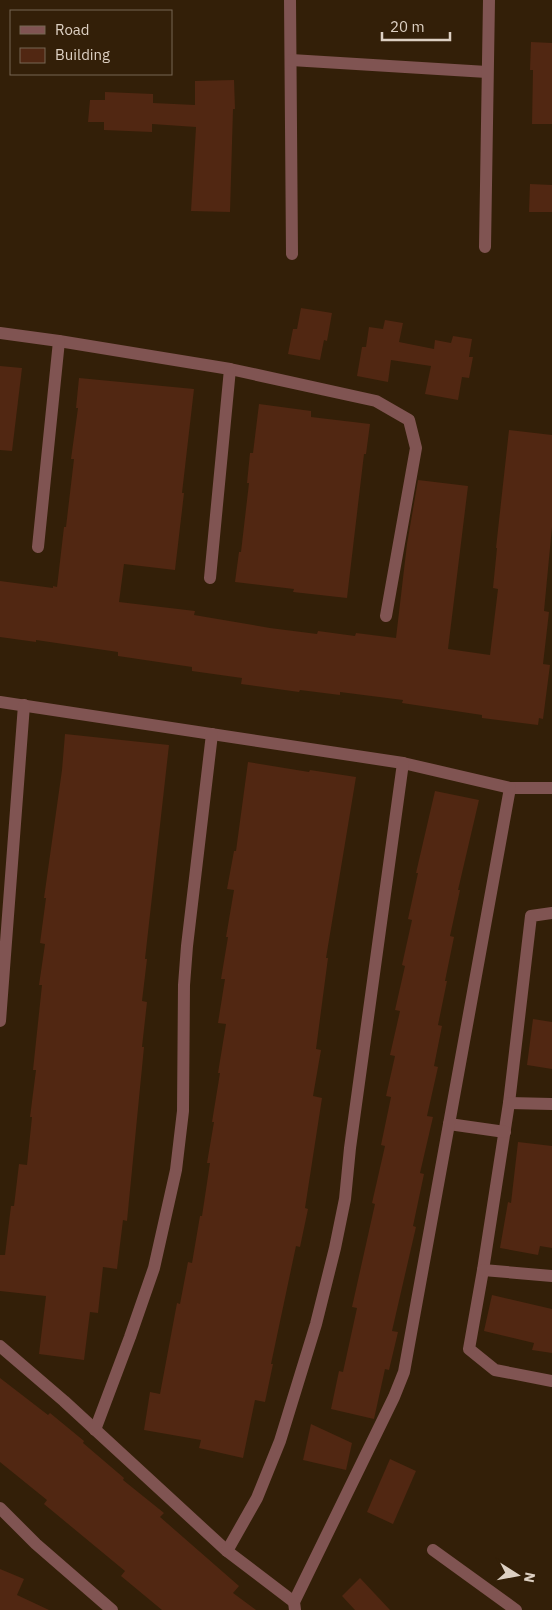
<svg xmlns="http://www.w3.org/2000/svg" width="552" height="1610" viewBox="0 0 552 1610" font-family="'IBM Plex Sans',sans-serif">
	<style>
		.building { fill: #512712 }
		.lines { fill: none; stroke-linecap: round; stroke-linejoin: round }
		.lane { stroke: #805452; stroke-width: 12 }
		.street { stroke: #805452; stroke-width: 12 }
	</style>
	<rect width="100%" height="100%" fill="#331f08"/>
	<!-- building -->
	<g class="building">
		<path d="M531,42L552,43V124H532L533,70H530Z"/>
		<path d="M234,80L235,109H233L230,212L191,211L196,127L152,124V132L104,130V122H88L90,100H105V92L153,94V103L195,105V81Z"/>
		<path d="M530,184L552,185V212H529Z"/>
		<path d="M301,308L332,313L327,341L324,340L320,360L288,354L293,329H297Z"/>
		<path d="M385,320L403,323L399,342L434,349L435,340L451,343L453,336L472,339L469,357H473L469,378L462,377L458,400L425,394L431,366L391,360L388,382L357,376L362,347H366L369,327L383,329Z"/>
		<path d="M0,366L22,368L12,451L0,450Z"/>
		<path d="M79,378L194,389L182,493H184L175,570L124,564L119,602L195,611L194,615L270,628L317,634L318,631L355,636L356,633L396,638L407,544L418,480L468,486L448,649L490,655L498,589L493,588L497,548H496L509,430L552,435V527L544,611L549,612L543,664L550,665L543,719L539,718L538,725L482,718V715L402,703L403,700L340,692V695L300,690L299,692L241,684L242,678L192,671V667L118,656V652L36,640V642L0,637V581L53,588V586L57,587L64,527H66L74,459H71L78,408H76Z"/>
		<path d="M259,404L311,411V417L370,424L366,454H364L347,598L293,592L294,589L235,582L239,552H241L249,483H247L250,453H253Z"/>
		<path d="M65,734L169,745L145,959H147L142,1001L147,1002L142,1047H144L127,1221L123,1220L117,1269L103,1267L98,1313L90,1312L84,1360L39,1354L46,1296L0,1291V1255H5L11,1206H14L19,1164L27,1165L32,1117H30L36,1070H33L42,985H39L45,944L40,943L46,898H44L62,770Z"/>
		<path d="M248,762L309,772L310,770L356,777L326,958H328L316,1049L321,1050L313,1096L322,1098L305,1208L308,1209L300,1247L296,1246L271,1364H273L265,1402L255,1400L243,1458L199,1448L201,1440L144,1430L150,1392L160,1394L177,1303L180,1304L188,1262L192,1263L200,1216H202L210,1163H207L214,1122H212L220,1073H218L226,1024L218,1023L225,979H221L228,937H226L234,890L227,889L234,851H236Z"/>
		<path d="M435,791L479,800L458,890H460L450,936L454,937L445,981H447L438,1025L442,1026L434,1066L438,1067L427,1116L433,1117L420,1173L424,1174L413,1226L416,1227L392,1331L398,1332L389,1370L385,1369L374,1419L331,1409L339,1371L343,1372L357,1308L352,1307L375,1204L372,1203L385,1146L381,1145L391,1097L386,1096L395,1056L390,1055L400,1011L395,1010L405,966L402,965L412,920L408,919L418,873H416Z"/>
		<path d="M533,1019L552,1022V1069L527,1065Z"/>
		<path d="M518,1142L552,1146V1248L540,1246L538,1255L500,1248L508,1202L511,1203Z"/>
		<path d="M492,1295L552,1309V1353L532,1350L534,1343L484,1331Z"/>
		<path d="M0,1378L48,1415L50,1413L84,1441L83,1443L124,1478L123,1480L164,1513L160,1517L239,1586L233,1593L256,1610H162L121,1576L125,1571L44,1504L47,1500L0,1462Z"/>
		<path d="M311,1424L352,1443L346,1470L303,1460Z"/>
		<path d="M390,1459L416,1471L393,1524L367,1512Z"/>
		<path d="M0,1569L24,1579L17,1595L49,1610H0Z"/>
		<path d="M360,1578L390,1610H355L342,1596Z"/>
	</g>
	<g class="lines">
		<!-- lane -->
		<path class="lane" d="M433,1550L516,1610"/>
		<!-- street -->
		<g class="street">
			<path d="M290,0L292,254"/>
			<path d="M291,60L487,72"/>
			<path d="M485,247L489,0"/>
			<path d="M0,333L59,341L230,369L376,401L409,420L416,448L386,616"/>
			<path d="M38,547L59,341"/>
			<path d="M210,578L230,369"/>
			<path d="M0,702L403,763L510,788H552"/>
			<path d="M552,913L531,916L509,1103L483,1270L469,1349L495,1370L552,1381"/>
			<path d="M0,1021L24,705"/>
			<path d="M509,1103L552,1104"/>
			<path d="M449,1124L505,1132"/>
			<path d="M483,1270L552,1276"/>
			<path d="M0,1346L64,1401L227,1551L294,1602"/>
			<path d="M95,1430L130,1337L154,1268L176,1170L183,1111L184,985L187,946L212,734"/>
			<path d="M0,1508L36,1544L112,1610"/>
			<path d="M227,1551L257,1498L280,1441L316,1324L335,1248L345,1199L350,1148L403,763"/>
			<path d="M295,1610L294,1602L394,1397L404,1372L510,788"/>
		</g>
	</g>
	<!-- legend -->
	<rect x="10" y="10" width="162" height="65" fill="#331f08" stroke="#776653"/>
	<rect x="20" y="26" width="25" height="8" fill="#805452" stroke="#776653"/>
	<text x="55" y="35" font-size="15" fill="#ddd0c3">Road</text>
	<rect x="20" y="48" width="25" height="15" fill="#512712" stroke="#776653"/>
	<text x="55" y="60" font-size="15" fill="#ddd0c3">Building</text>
	<!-- north arrow -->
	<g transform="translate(517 1575) rotate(101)" stroke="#331f08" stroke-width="4" paint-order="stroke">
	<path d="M0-4L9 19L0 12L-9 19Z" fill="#ddd0c3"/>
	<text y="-8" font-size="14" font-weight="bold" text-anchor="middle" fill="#ddd0c3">N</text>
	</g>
	<!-- scale -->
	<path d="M382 32v8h68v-8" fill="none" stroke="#ddd0c3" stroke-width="2.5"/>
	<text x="390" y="32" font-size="15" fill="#ddd0c3" stroke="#331f08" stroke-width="4" paint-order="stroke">20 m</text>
</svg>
